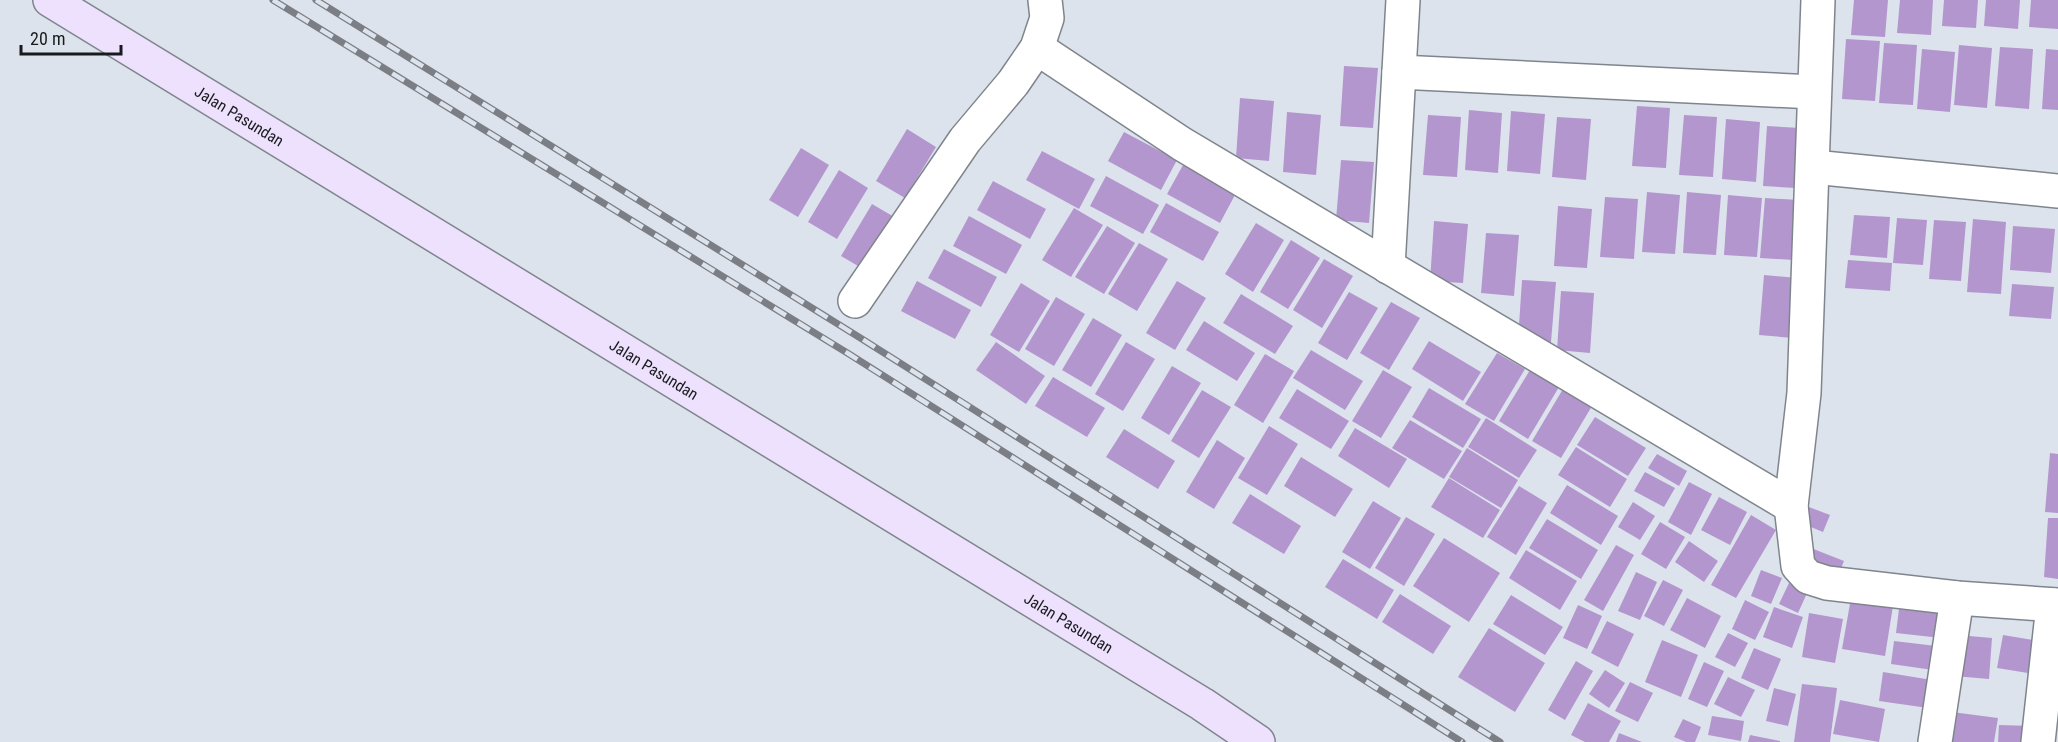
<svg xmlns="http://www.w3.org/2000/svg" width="2058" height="742" viewBox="0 0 2058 742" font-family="'Roboto Condensed',sans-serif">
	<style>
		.building { fill: #b496cf }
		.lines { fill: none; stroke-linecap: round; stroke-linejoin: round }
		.street-casing { stroke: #7f858d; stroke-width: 36 }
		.secondary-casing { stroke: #7f858d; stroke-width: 36 }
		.street { stroke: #fff; stroke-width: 33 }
		.secondary { stroke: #eee1fd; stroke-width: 33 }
		.rail-casing { stroke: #7b7f85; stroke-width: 7 }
		.rail { stroke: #dde3ec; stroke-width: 4.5; stroke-dasharray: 14; stroke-linecap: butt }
		.labels { text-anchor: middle; stroke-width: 6; stroke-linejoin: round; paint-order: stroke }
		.street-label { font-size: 16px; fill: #181a1d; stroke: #dde3ec }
	</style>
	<rect width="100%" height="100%" fill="#dde3ec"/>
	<!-- building -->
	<g class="building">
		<path d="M1854,0H1888L1885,37L1851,35Z"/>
		<path d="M1900,0H1933L1931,35L1897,33Z"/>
		<path d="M1944,0H1978L1976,28L1942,26Z"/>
		<path d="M1986,0H2020L2018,29L1984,26Z"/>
		<path d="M2031,0H2058V29L2029,27Z"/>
		<path d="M1846,39L1880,41L1875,101L1842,99Z"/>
		<path d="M1884,43L1917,45L1913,105L1879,103Z"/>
		<path d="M1959,45L1992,48L1987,108L1954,105Z"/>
		<path d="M2000,47L2033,49L2029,109L1995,106Z"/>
		<path d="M1922,49L1955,52L1950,112L1917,109Z"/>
		<path d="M2046,49L2058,50V110L2042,109Z"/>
		<path d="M1344,66L1378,68L1373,128L1340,126Z"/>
		<path d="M1240,98L1274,101L1269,161L1236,158Z"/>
		<path d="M1637,106L1670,108L1666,168L1632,166Z"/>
		<path d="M1469,110L1502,113L1498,173L1465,170Z"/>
		<path d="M1511,111L1545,114L1540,174L1507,171Z"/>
		<path d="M1287,112L1321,115L1316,175L1283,172Z"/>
		<path d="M1428,115L1461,117L1457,177L1423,175Z"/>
		<path d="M1684,115L1717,117L1713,177L1679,175Z"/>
		<path d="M1557,117L1591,119L1586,180L1552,177Z"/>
		<path d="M1726,119L1760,122L1756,182L1722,179Z"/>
		<path d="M1767,126L1801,128L1796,188L1763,186Z"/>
		<path d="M907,129L936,147L905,198L876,181Z"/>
		<path d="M1124,132L1177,160L1161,190L1108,161Z"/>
		<path d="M801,148L829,165L798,217L769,200Z"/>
		<path d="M1042,151L1095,179L1079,209L1026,180Z"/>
		<path d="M1341,160L1374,162L1369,223L1336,220Z"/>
		<path d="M1183,165L1236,193L1220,223L1167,194Z"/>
		<path d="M839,170L868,188L837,239L808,222Z"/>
		<path d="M1106,176L1159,205L1143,234L1090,206Z"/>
		<path d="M993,181L1046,209L1030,239L977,210Z"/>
		<path d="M1647,192L1680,195L1675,254L1642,252Z"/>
		<path d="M1687,192L1721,195L1716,255L1683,253Z"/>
		<path d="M1728,195L1762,198L1757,257L1724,255Z"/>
		<path d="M1605,197L1638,199L1634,259L1600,257Z"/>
		<path d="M1765,198L1799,200L1794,260L1760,258Z"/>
		<path d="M1166,203L1219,232L1203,261L1150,232Z"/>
		<path d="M872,204L901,221L870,273L841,256Z"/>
		<path d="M1558,206L1592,209L1587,268L1554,266Z"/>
		<path d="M1074,208L1103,225L1071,277L1042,260Z"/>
		<path d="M1854,215L1890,217L1887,258L1850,255Z"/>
		<path d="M969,216L1022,245L1006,274L953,246Z"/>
		<path d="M1897,218L1927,220L1923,265L1893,263Z"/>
		<path d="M1973,219L2006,222L2001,294L1967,292Z"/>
		<path d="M1934,220L1966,222L1961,281L1929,279Z"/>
		<path d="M1434,221L1468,224L1463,283L1430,281Z"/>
		<path d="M1256,223L1284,240L1253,292L1225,274Z"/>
		<path d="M1107,226L1135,243L1104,294L1075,277Z"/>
		<path d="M2013,226L2055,229L2051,273L2010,270Z"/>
		<path d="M1486,233L1519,235L1514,296L1481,293Z"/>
		<path d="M1291,240L1320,258L1288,309L1260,292Z"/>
		<path d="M1139,243L1168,259L1137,311L1108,294Z"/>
		<path d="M944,249L997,277L981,307L928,278Z"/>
		<path d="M1324,259L1353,276L1322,328L1293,310Z"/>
		<path d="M1848,260L1892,263L1890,291L1845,288Z"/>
		<path d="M1764,275L1798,278L1793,338L1759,335Z"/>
		<path d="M1522,280L1556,282L1551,342L1518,340Z"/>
		<path d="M917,281L971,310L955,339L901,311Z"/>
		<path d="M1177,281L1206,298L1175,350L1146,333Z"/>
		<path d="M1021,283L1050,301L1019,352L990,335Z"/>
		<path d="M2012,284L2054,287L2051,319L2009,316Z"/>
		<path d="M1561,291L1594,293L1590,353L1557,350Z"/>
		<path d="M1349,292L1378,308L1347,360L1318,343Z"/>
		<path d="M1241,294L1293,326L1275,354L1223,323Z"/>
		<path d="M1056,297L1085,314L1054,366L1025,349Z"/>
		<path d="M1391,302L1420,318L1389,370L1360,353Z"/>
		<path d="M1093,318L1122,335L1091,387L1062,370Z"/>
		<path d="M1204,321L1255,353L1237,381L1186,350Z"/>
		<path d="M1429,341L1481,372L1463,401L1412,369Z"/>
		<path d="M996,342L1045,376L1026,404L976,370Z"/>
		<path d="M1126,342L1155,359L1123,411L1095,394Z"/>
		<path d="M1311,350L1363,381L1345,410L1293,378Z"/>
		<path d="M1497,353L1525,369L1494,421L1465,404Z"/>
		<path d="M1265,354L1294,371L1263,423L1234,405Z"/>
		<path d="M1172,366L1201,383L1169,435L1141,418Z"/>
		<path d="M1383,370L1412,387L1381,438L1352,421Z"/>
		<path d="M1530,370L1559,387L1528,439L1499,421Z"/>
		<path d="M1053,377L1105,408L1087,437L1035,406Z"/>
		<path d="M1429,388L1481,419L1463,448L1412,417Z"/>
		<path d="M1297,389L1349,421L1331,449L1279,418Z"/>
		<path d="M1563,389L1592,406L1561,458L1532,441Z"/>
		<path d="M1202,390L1231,407L1199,458L1171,441Z"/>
		<path d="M1595,417L1646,448L1628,476L1577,445Z"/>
		<path d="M1486,418L1537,450L1519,478L1468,447Z"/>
		<path d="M1410,420L1462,451L1444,479L1392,448Z"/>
		<path d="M1269,426L1298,444L1267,495L1238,478Z"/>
		<path d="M1355,428L1407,459L1389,488L1338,456Z"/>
		<path d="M1124,429L1175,461L1158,489L1106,457Z"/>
		<path d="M1217,440L1245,458L1214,509L1186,492Z"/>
		<path d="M1576,447L1627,479L1610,507L1558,475Z"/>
		<path d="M1467,448L1518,480L1501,508L1449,477Z"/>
		<path d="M2050,453L2058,454V513L2045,512Z"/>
		<path d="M1657,454L1687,471L1679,486L1648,468Z"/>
		<path d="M1301,457L1353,489L1335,517L1284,486Z"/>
		<path d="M1645,472L1675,488L1664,507L1634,491Z"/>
		<path d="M1449,478L1500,510L1483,538L1431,507Z"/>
		<path d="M1689,482L1712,494L1691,535L1668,522Z"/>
		<path d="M1567,485L1618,516L1601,545L1550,513Z"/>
		<path d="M1519,486L1547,503L1516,555L1487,537Z"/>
		<path d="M1250,494L1301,526L1284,554L1232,523Z"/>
		<path d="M1719,497L1747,512L1730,545L1701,530Z"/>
		<path d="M1373,501L1401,518L1370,569L1342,552Z"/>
		<path d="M1633,502L1655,516L1640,540L1618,527Z"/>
		<path d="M1801,504L1830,515L1823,532L1794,520Z"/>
		<path d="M1751,515L1776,530L1736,598L1711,585Z"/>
		<path d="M1406,517L1435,534L1404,586L1375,568Z"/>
		<path d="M2048,518H2058V579L2044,577Z"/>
		<path d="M1547,519L1598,550L1581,579L1529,548Z"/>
		<path d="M1660,522L1685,537L1666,569L1641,554Z"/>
		<path d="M1444,538L1500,573L1469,622L1413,586Z"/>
		<path d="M1689,541L1718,561L1704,582L1675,562Z"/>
		<path d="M1616,545L1634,555L1603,611L1584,600Z"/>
		<path d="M1811,548L1844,561L1837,578L1804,567Z"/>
		<path d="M1526,550L1577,581L1560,610L1509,578Z"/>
		<path d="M1343,559L1394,590L1377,619L1325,587Z"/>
		<path d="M1761,570L1782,578L1771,604L1751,596Z"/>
		<path d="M1636,572L1657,582L1640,620L1618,611Z"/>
		<path d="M1663,580L1683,590L1664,626L1644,616Z"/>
		<path d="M1789,583L1808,591L1798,613L1779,604Z"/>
		<path d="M1400,594L1451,626L1433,654L1382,622Z"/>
		<path d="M1511,595L1563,627L1545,655L1493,624Z"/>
		<path d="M1687,598L1721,616L1705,648L1670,630Z"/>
		<path d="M1851,598L1893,606L1885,656L1842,649Z"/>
		<path d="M1745,600L1769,612L1755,640L1732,629Z"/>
		<path d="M1578,605L1602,616L1587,649L1563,638Z"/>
		<path d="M1774,607L1803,617L1792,648L1763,637Z"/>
		<path d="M1899,609L1944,614L1941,638L1896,633Z"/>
		<path d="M1809,613L1843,619L1835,663L1802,657Z"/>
		<path d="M1607,621L1634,634L1618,667L1591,653Z"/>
		<path d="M1489,628L1545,663L1515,712L1458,677Z"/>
		<path d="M1728,633L1748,643L1735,667L1715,657Z"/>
		<path d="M1958,635L1992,638L1989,679L1954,676Z"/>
		<path d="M2003,635L2033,640L2028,673L1997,668Z"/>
		<path d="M1662,640L1698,655L1681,697L1645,682Z"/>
		<path d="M1894,641L1936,646L1933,670L1891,664Z"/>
		<path d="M1754,648L1781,659L1768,690L1741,678Z"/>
		<path d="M1576,661L1593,671L1565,720L1548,710Z"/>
		<path d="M1704,662L1724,671L1707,707L1688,699Z"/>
		<path d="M1605,670L1625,683L1609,708L1589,694Z"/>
		<path d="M1883,672L1932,680L1928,708L1879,701Z"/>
		<path d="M1728,677L1755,690L1741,717L1714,704Z"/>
		<path d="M1630,682L1653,693L1638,722L1615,711Z"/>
		<path d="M1802,684L1837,688L1830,742H1794Z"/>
		<path d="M1774,688L1796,694L1788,726L1766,721Z"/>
		<path d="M1840,700L1885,709L1879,742L1833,734Z"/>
		<path d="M1588,703L1621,721L1609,742H1585L1571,735Z"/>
		<path d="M1952,712L1998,718L1994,742H1948Z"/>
		<path d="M1712,716L1744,721L1741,741L1708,735Z"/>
		<path d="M1683,719L1701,727L1695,742H1686L1674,737Z"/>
		<path d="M1999,725L2033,726V742H1998Z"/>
		<path d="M1619,733L1642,742H1616Z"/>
		<path d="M1750,735L1780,741V742H1748Z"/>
	</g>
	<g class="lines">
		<defs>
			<g id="street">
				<path d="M1818,0L1804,393L1791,506L1798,566L1808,577L1827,583L1957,598L2058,605"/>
				<path d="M1037,48L1182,144L1791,506"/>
				<path d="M1399,72L1814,92"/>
				<path d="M1813,167L2058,191"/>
				<path d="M1388,267L1403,0"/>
				<path d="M855,301L965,140L1013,83L1037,48L1047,18L1045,0"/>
				<path d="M1935,742L1957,598"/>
				<path d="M2038,742L2053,605"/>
			</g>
			<g id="secondary">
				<path id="s1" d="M50,0L1202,704L1258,742"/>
			</g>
		</defs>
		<!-- street casing -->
		<use href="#street" class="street-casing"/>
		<!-- secondary casing -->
		<use href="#secondary" class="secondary-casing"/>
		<!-- street -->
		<use href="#street" class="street"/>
		<!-- secondary -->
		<use href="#secondary" class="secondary"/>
		<defs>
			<g id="rail">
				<path d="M273,0L849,354L1462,742"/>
				<path d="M316,0L862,339L1500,742"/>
			</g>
		</defs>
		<!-- rail casing -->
		<use href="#rail" class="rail-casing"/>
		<!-- rail -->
		<use href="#rail" class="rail"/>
	</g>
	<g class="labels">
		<!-- street labels -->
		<g class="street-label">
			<text dy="6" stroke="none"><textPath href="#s1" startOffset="222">Jalan Pasundan</textPath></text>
			<text dy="6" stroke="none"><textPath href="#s1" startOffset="708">Jalan Pasundan</textPath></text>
			<text dy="6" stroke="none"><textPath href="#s1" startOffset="1194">Jalan Pasundan</textPath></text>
		</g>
	</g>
	<!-- scale -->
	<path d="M21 45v9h100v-9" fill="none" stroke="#181a1d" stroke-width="3"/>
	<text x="30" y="45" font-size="18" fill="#181a1d" stroke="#dde3ec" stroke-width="4.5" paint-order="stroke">20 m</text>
</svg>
